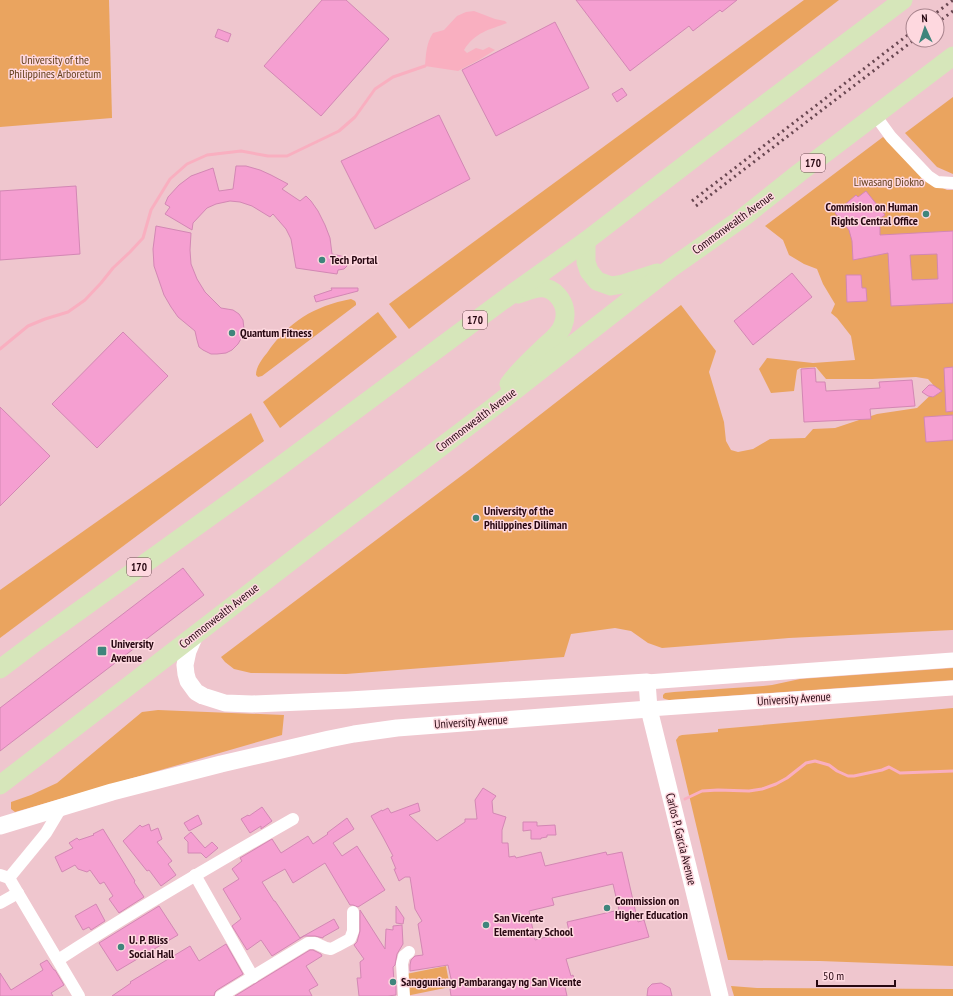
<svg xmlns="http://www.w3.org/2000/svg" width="953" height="996" viewBox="0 0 953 996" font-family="'PT Sans Narrow',sans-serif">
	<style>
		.built { fill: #efc6ce; fill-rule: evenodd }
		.green { fill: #eaa45f }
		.water { fill: #f9afc0 }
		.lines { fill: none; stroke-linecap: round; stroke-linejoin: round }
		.stream { stroke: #f9afc0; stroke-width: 3 }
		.building { fill: #f59fd1; stroke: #d387b4; fill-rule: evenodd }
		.minor { stroke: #fff; stroke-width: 12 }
		.tertiary { stroke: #fff; stroke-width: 15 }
		.secondary { stroke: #fff; stroke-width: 17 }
		.primary { stroke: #d6e6ba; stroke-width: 19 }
		.rail { stroke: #684650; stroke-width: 3; stroke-dasharray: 2 4; stroke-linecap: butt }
		.poi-dot { fill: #3f857c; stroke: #fed8df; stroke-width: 1.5 }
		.labels { text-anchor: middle; stroke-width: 3; stroke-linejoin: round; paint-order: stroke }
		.shield { fill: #fed8df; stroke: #68464f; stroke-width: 1 }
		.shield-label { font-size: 11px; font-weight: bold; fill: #270711 }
		.park-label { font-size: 12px; fill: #65411c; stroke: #fed8df }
		.poi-label { font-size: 12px; font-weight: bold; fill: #270711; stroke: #fed8df; text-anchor: start }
		.street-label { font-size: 12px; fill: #270711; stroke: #fed8df }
	</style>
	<rect width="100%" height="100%" fill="#fed8df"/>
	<!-- built -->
	<path class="built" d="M0,0H953V996H0ZM913,16H937V40H913Z"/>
	<!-- green -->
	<g class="green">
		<path d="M0,0H109L112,118L0,127Z"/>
		<path d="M804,0H839L409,329L389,304Z"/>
		<path d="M953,97V174L937,167L905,133Z"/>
		<path d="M883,137L927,181L947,190H953V630L789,638L662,648L648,643L631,631L615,628L571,634L564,657L346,674L251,673L234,669L225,662L221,657L473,467L681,305L716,351L709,372L724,422L726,441L731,450L738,452L753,449L770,439L805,438L813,429L835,428L877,414L917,408L937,389L928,379L916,377L872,379H826L816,367L800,368L797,370L794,391L771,393L759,369L767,358L813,363L855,360L851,336L837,318L831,313L835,304L823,284L817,269L804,264L789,255L783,240L765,226Z"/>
		<path d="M351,299L355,301L356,303V305L262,376L258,377L256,375C256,367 262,359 267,353C288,322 314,306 351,299Z"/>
		<path d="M378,312L397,337L280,428L263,402Z"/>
		<path d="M251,413L264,441L0,638V590Z"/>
		<path d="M953,668V680L669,700L665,699L663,698V695L665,693L674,692L763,686L772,685L800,679Z"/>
		<path d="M953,708V966L820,961L728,960L676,740L679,736L682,735L718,732V729Z"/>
		<path d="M158,710L284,715L282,735L15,812L11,809V802L31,795L57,783L142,712Z"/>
		<path d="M446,966L450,987L406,996L401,975Z"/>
		<path d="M731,986L757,988L953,989V996H734Z"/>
	</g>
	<!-- water -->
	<path class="water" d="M474,11L495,19L505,21L507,23C489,30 475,32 464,50L467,53L476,48L483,50L489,47L495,50L479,60L458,71L425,66C426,54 426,44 433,33L444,30L457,16L466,12Z"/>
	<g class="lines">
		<!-- stream -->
		<g class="stream">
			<path d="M0,349L28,326L45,319L68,312L85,300L101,283L113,268L130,252L143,238L151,210L170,179L187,164L207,155L241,151L268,156H287L339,131L355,117L375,89L393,77L425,66"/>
			<path d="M685,799L702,791L718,790L749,791L762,789L776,784L787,778L806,763L815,761L829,765L837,771L848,776H854L882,770L889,767L900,773L953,771"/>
		</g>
	</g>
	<!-- building -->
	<g class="building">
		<path d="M322,0H346L389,39L321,116L264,66Z"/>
		<path d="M576,0H737L722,12L720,10L693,31L689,26L630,71Z"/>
		<path d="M555,22L589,88L496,136L462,70Z"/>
		<path d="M218,29L231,34L228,42L215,37Z"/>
		<path d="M622,88L627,95L617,102L612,94Z"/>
		<path d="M439,115L470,179L375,229L341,161Z"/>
		<path d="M236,166H246L260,170L271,175L288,184L282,189L300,201L306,196L311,201L318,211L325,225L330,238L332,254L341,256L345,258L347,261V266L344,269L338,270L337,274L296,268L291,239L286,229L273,214L270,217L252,206L240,202L230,201L216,204L207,208L193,223L192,230L165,214L170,207L165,204L168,197L179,185L191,176L213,168L219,191L233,189Z"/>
		<path d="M76,186L80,254L0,260V191Z"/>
		<path d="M866,191L885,215L876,221L880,227V235L953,231V303L891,306L888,253L853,260L852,241L849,230L835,213L856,195L858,197ZM937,254L938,279L912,280L910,255Z"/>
		<path d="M156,226L191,233L190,250L191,264L197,279L205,292L221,308L233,310L239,314L243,320L244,329L242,337L238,344L232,350L226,353L217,354H211L203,350L199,347L197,340L195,331L178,317L171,307L164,295L154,266L153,249Z"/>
		<path d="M792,273L812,297L753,345L734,321Z"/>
		<path d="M846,275H861L862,288H866L867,301L847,302Z"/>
		<path d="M331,288H358V291L316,302L314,296L332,290Z"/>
		<path d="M123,332L168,376L97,448L52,404Z"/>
		<path d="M953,367V411L946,412L944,368Z"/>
		<path d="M815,368L816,382H825L826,391L880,388L879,382L912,380L915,406L870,409L871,419L804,422L801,369Z"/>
		<path d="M929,385H933L942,391L933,397L928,396L922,392Z"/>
		<path d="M0,407L50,456L0,506Z"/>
		<path d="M953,415V440L926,442L924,417Z"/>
		<path d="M183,568L204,595L0,751V708Z"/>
		<path d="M483,788L496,796L492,801L493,813L506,817L502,830V843H508L509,857L515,856L516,858L541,852L545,866L606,852L607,855L622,852L638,922L644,920L649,937L566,959L571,976L573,975L575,984L565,987L567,996H451L450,989L453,988L448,965L410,971V965L411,960L415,956L423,955L418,924L422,921L415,909L410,877H405L399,881L394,869H396L391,857L393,856L383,837L371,816L382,810V811L388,808L391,813L418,803L420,811L409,815L437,841L465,822V819H477L475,800ZM613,884L619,910L567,922L569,931L535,940L529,911L554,905L552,898Z"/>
		<path d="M262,807L272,821L261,829V826L250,833L241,819L248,815L249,816Z"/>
		<path d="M198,815L202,824L189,831L184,823Z"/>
		<path d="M347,818L354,829L333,843L342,856L357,846L385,890L358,907L353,905H350L325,863L293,883L285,869L262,882L274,901H275L300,938L334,919L339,928L323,937V938L315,936H304L272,956L261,940L247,950L232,926L241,919L223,889L239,879L232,869L242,861L240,858L272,839L281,853L308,836L313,844L328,834L327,833Z"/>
		<path d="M523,822H537V826L555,825L556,835H547V837L541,838V839H531V830L523,831Z"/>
		<path d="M149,824L151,831L158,828L162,839L157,842L172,861L168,864L176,875L161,886L149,870L147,871L123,841L140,825L142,827Z"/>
		<path d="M103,829L135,881L134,882L144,897L119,913L109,899L113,896L104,882L100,884L90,870L87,872L78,869L75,865L62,872L55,857L73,848L69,843L77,838L79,840L94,835L93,834Z"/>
		<path d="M191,832L205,848L212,842L218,848L206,858L201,853H188V842L184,838Z"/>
		<path d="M96,904L105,921L91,930L89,927L83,930L75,916Z"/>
		<path d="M159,906L178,935L117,971L99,943Z"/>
		<path d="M396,906L404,918L403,924L396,923Z"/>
		<path d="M360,910L385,949L386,929L393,930V926L402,925L403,944L397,954L395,965L393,967L394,982H396V995L388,996H359L357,978H361L360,962L364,959L354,945L357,942L360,931Z"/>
		<path d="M226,944L243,974L217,990L215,992L214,996H112L131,983L130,982L190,946L199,961Z"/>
		<path d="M310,950H313L321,954L322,956L306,966L318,985L309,990L312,996H235Z"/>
		<path d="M47,960L54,970H55L64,985L51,993L53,996H0V973L11,990L43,970L40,964Z"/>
		<path d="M661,983L670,988L672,996H647L648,988L652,984Z"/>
	</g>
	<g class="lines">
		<!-- minor -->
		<g class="minor">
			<path d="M875,115L891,137L928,176L937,182L953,183"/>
			<path d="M0,875L9,878L79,996"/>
			<path d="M195,875L253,977"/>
			<path d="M9,878L46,833L61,808"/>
			<path d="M0,903L18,893"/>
			<path d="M58,960C135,910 214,864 293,819"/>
			<path d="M221,996L308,943H315L326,948L331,949L337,946L350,939L353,931V912"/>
			<path d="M404,996L402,964L404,956L409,952"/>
		</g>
		<!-- tertiary -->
		<g class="tertiary">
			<path d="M647,682L953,660"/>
			<path d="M649,709L953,688"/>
		</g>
		<!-- secondary -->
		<g class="secondary">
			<path d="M195,635L188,651L185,665L186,674L188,681L196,692L203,696L225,703L252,704L349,700L647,682L649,709L720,996"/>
			<path d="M0,826L112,792L221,764L329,739L354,734L397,728L649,709"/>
		</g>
		<!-- primary -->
		<g class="primary">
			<path d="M586,241V262L589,271L597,281L611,286L623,284L657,273"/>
			<path d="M509,384C519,370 533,358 545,346C552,340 560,334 563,325C567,315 565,304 558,296C546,282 533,289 518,294"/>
			<path d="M0,669L37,641L279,467L502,301L586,241L699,154L903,0"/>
			<path d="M0,785L313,544L491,409L671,268L745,216L799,173L953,56"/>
		</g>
		<!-- rail -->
		<g class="rail">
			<path d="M932,16L953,0"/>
			<path d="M937,23L953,11"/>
			<path d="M692,201L913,31"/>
			<path d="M696,206L914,40"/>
		</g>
	</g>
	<!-- markers -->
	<g class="poi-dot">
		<circle cx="926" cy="214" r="4"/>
		<circle cx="322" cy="260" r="4"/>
		<circle cx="232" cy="333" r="4"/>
		<circle cx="476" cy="518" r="4"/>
		<rect x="97" y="646" width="10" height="10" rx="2"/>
		<circle cx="607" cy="908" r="4"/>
		<circle cx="486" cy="925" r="4"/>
		<circle cx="121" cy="947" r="4"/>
		<circle cx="393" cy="982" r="4"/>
	</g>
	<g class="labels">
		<!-- shield labels -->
		<g class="shield">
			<rect x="801" y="154" width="24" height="18" rx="3"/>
			<rect x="463" y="311" width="24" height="18" rx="3"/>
			<rect x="127" y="558" width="24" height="18" rx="3"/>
		</g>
		<g class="shield-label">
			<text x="813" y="167">170</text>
			<text x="475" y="324">170</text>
			<text x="139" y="571">170</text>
		</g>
		<!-- park labels -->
		<g class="park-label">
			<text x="55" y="64">University of the<tspan x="55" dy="14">Philippines Arboretum</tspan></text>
			<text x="889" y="186">Liwasang Diokno</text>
		</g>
		<!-- poi labels -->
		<g class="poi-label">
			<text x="918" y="211" text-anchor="end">Commision on Human<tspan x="918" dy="14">Rights Central Office</tspan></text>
			<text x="330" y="264">Tech Portal</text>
			<text x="240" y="337">Quantum Fitness</text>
			<text x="484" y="515">University of the<tspan x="484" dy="14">Philippines Diliman</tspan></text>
			<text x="111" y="648">University<tspan x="111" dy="14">Avenue</tspan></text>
			<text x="615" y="905">Commission on<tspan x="615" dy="14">Higher Education</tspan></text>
			<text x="494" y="922">San Vicente<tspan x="494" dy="14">Elementary School</tspan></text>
			<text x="129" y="944">U. P. Bliss<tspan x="129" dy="14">Social Hall</tspan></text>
			<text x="401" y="986">Sangguniang Pambarangay ng San Vicente</text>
		</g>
		<!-- street labels -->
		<g class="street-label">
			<text transform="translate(733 223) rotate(-36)" y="4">Commonwealth Avenue</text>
			<text transform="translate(476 420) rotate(-37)" y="4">Commonwealth Avenue</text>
			<text transform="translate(219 616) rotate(-38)" y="4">Commonwealth Avenue</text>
			<text transform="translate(794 699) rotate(-4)" y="4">University Avenue</text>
			<text transform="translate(471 722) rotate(-4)" y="4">University Avenue</text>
			<text transform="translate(681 839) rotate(76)" y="4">Carlos P. Garcia Avenue</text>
		</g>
	</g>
	<!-- north arrow -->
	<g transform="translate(925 28) rotate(357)"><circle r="19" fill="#fed8df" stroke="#a8848d"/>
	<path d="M0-3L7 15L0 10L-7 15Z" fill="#3f857c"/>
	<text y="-6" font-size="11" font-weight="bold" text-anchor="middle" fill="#270711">N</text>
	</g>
	<!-- scale -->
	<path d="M817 980v6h78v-6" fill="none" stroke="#270711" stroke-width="2"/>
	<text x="823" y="980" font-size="12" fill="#270711" stroke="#fed8df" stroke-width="3" paint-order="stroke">50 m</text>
</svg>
